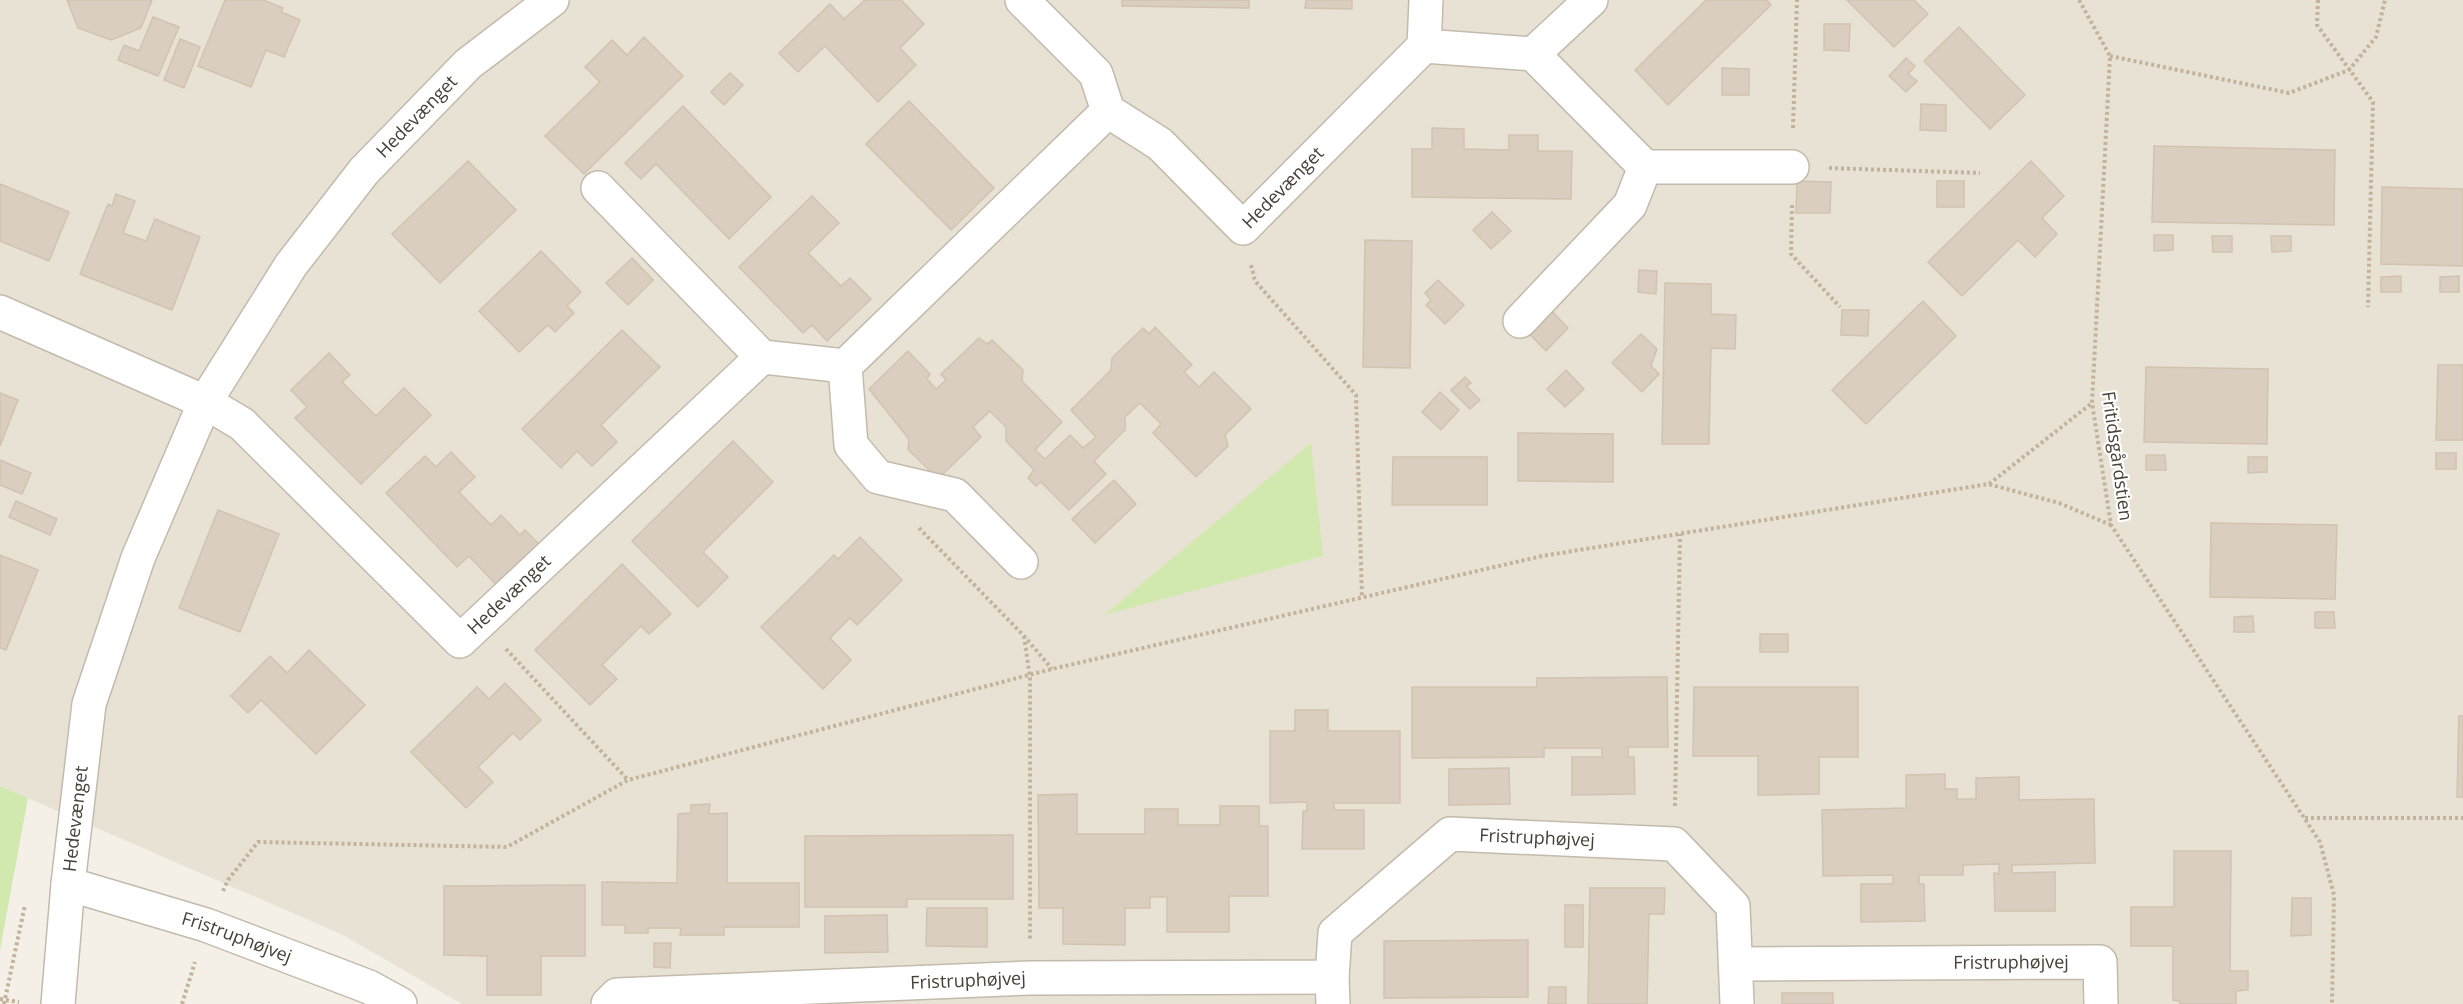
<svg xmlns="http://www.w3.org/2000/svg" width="2463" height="1004" viewBox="0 0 2463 1004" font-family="'Open Sans',sans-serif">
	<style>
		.residential { fill: #e8e2d5 }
		.green { fill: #d1e9af }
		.building { fill: #d9cebf; stroke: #d1c3af; stroke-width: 1.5 }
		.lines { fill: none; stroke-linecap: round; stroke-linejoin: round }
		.minor-casing { stroke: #c3baac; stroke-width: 36 }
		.tertiary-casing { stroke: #c3baac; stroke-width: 36 }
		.path { stroke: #c2b39a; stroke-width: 4; stroke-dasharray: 3 3; stroke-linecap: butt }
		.minor { stroke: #fff; stroke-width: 33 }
		.tertiary { stroke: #fff; stroke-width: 33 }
		.labels { text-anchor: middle; stroke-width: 4.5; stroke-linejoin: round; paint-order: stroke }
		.street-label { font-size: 18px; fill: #474036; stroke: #fff }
	</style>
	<rect width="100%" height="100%" fill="#f4f0e7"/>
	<!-- residential -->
	<path class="residential" d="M0,0H2463V1004H462L343,935L0,786Z"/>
	<!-- green -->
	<g class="green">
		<path d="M1311,443L1323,556L1104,615Z"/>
		<path d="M0,786L28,798L0,950Z"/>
	</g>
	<!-- building -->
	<g class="building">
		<path d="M67,0H152L141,28L111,40L78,28Z"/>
		<path d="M225,0H263L283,8L281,12L300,20L284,57L266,50L251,87L198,66Z"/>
		<path d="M865,0H901L924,24L900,48L916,65L878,102L825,46L798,72L779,53L830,4L844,19Z"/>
		<path d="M1122,0H1249V8L1122,6Z"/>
		<path d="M1306,0H1352V9L1305,8Z"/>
		<path d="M1706,0H1767L1771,5L1668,105L1635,70Z"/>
		<path d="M1847,0H1914L1928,14L1894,47Z"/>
		<path d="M153,17L179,27L158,76L118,60L124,45L139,51Z"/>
		<path d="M1824,24H1850L1849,51L1824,50Z"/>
		<path d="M1959,27L2025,95L1990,129L1924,61Z"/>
		<path d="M644,37L683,76L584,174L545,136L600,82L585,67L612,40L627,55Z"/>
		<path d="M180,39L200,47L184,88L164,80Z"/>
		<path d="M1906,58L1915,66L1908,74L1917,81L1906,92L1889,76Z"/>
		<path d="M1722,68L1749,69V95H1722Z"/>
		<path d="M730,73L743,85L724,105L711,92Z"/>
		<path d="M909,101L994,188L951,230L866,144Z"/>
		<path d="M1921,104L1946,105V131L1920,130Z"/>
		<path d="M683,106L771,197L729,239L656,164L641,179L625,163Z"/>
		<path d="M1432,128L1464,129V149L1509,150V135H1538V151H1572L1571,199L1412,197V149H1432Z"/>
		<path d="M2154,146L2335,150L2334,225L2152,222Z"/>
		<path d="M468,161L516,210L440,283L392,234Z"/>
		<path d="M2031,161L2064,196L2042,218L2057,234L2035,257L2018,240L1962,296L1928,262Z"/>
		<path d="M1797,181L1831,182L1830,213H1796Z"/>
		<rect x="1937" y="181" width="27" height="26"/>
		<path d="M0,184L69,212L49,261L0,241Z"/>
		<path d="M2382,187L2463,189V266L2381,264Z"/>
		<path d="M116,194L135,201L123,233L146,241L155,219L200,237L172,310L80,274L108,204L112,206Z"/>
		<path d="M812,196L839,223L808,253L841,286L850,278L871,299L827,341L812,325L803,333L739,267Z"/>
		<path d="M1492,212L1511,231L1491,249L1473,230Z"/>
		<path d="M2154,235H2173V250L2154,251Z"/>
		<path d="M2212,236H2232V252H2213Z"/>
		<path d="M2271,236H2291V251L2272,252Z"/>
		<path d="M1365,240L1412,241L1410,368L1363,367Z"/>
		<path d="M541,251L581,292L567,306L574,313L555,332L548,325L519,352L479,311Z"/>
		<path d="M632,258L653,280L628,305L606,283Z"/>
		<path d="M1639,270L1657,271L1656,294L1638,292Z"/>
		<path d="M2401,276V292H2381V277Z"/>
		<path d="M2459,276V292H2440V277Z"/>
		<path d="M1438,280L1464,305L1445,324L1426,305L1431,300L1425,293Z"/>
		<path d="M1665,283L1711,284V314L1736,315L1735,349L1711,348L1709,444H1662Z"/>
		<path d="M1923,301L1956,336L1866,424L1832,390Z"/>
		<path d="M1546,305L1568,328L1546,351L1523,327Z"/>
		<path d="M1842,310H1869L1868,336L1841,335Z"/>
		<path d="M1155,327L1192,365L1184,372L1199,387L1214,372L1251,409L1225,435L1228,446L1196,477L1153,433L1161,424L1140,403L1125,417V430L1094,461L1106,474L1069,510L1041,482L1036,486L1028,478L1034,470L1006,441V427L990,411L973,427L981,437L938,479L908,449L909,439L869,389L908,351L930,374L927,379L936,389L946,380L941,374L979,338L987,344L992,340L1023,370L1022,381L1062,422L1035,450L1045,459L1070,435L1083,448L1096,437L1071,410L1111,370L1112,358L1143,328L1149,334Z"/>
		<path d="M622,330L660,367L601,425L617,442L592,466L577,451L561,468L522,429Z"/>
		<path d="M1641,334L1657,349L1651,366L1659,374L1642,392L1612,363Z"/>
		<path d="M329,353L350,375L342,382L376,416L404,388L431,415L361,484L295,418L307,407L291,390Z"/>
		<path d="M2438,365H2463V440H2436Z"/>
		<path d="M2146,367L2268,369L2267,444L2144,442Z"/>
		<path d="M1566,370L1584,389L1565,407L1547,389Z"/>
		<path d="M1465,377L1471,383L1466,386L1480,400L1470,409L1451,390Z"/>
		<path d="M1440,392L1459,410L1441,430L1422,412Z"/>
		<path d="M0,393L18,400L0,446Z"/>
		<path d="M1518,433L1613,434V482L1518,481Z"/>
		<path d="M733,441L773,482L703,552L728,577L698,607L632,541Z"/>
		<path d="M451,452L475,477L459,492L491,525L501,515L520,535L525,530L545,550L502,591L469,556L457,567L386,493L425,456L436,467Z"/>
		<rect x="2436" y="453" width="20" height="16"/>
		<path d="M2146,455H2165L2166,470H2146Z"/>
		<path d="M1393,457H1487V505H1392Z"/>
		<path d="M2248,457H2267V472L2248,473Z"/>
		<path d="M0,460L31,473L22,494L0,485Z"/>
		<path d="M1114,480L1136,504L1095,543L1072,519Z"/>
		<path d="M16,501L57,519L50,535L9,517Z"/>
		<path d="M218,510L279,534L240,632L179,608Z"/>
		<path d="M2211,523L2337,525L2335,599L2210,597Z"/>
		<path d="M860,537L902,580L857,625L850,618L830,638L851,660L823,689L761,627L834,555L838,559Z"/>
		<path d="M0,555L38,570L6,650L0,648Z"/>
		<path d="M622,564L671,614L649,634L641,626L602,665L617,679L590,705L535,650Z"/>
		<path d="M2315,612H2334L2335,628H2315Z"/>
		<path d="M2253,616L2254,632H2234V617Z"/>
		<rect x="1760" y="634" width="28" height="18"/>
		<path d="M309,650L365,705L316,754L261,700L248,713L231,696L270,656L287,673Z"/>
		<path d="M1667,677L1668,747H1628V757H1634L1635,794L1572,795V757H1602V748H1544V757L1412,758V687H1537V678Z"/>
		<path d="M505,683L541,720L520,740L513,733L478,767L493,782L466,808L411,752L477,687L489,699Z"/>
		<path d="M1694,687H1858V757H1819V794L1758,795V756H1693Z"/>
		<path d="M1295,710H1328V731H1400V803H1334V810H1364V849H1302L1303,811H1307V802L1270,803V731H1295Z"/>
		<path d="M2459,716H2463V797H2457Z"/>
		<path d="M1509,768L1510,804L1449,805V769Z"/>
		<path d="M1945,774V789H1957V799H1976V778L2019,777V800L2094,799L2095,863L2012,865V873L2055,872V911H1995L1994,873L1999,874V864L1963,865V875H1919V884H1924L1925,921L1861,922V884H1893V875L1823,876L1822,810L1906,808V775Z"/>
		<path d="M1077,794V834H1145V809H1178V825H1220V806H1259V826H1268V896H1229V932H1167V897H1150V908H1125V945L1063,944V908H1039L1038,795Z"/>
		<path d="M710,804L709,814L727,813V883H799V927H724V935H680L681,928H648V933H625V925H602V882L677,883L678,814L691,813V805Z"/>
		<path d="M1013,835V899H907V907H805V836Z"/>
		<path d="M2174,851H2231L2230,971H2248V990L2236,991V1004H2180V1001L2173,1000V946H2131V907H2174Z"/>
		<path d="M585,885V956H541V995H487V956L444,955V886Z"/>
		<path d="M1590,888H1665L1664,914H1649L1647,1004H1588Z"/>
		<path d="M2292,898H2311V935L2291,936Z"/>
		<rect x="1565" y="905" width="18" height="42"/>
		<path d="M927,908H987V947L926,946Z"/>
		<path d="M887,915L888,952L825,953V916Z"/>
		<path d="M1528,940V997L1384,998V941Z"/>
		<path d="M654,943H671L670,968L654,967Z"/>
		<path d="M1549,987H1566V1004H1548Z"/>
		<rect x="1782" y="993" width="51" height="11"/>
	</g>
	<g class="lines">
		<defs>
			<g id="minor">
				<path id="s1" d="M1022,0L1096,74L1108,111L1160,144L1243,228L1424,46L1533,54L1645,167H1792"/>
				<path d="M1424,46L1426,0"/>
				<path d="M1533,54L1591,0"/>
				<path d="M598,188L762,357L845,366"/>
				<path id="s2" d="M0,312L205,402L242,424L460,641L762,357"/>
				<path d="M1520,321L1630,205L1645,167"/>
				<path d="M1021,562L955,495L878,477L851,445L845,366L1108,111"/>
				<path id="s3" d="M1737,964L2100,962L2101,1004"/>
				<path d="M1332,977L1333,1004"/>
				<path id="s4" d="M608,1004L617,995L1030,978L1332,977L1335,933L1450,834L1674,844L1733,906L1737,1004"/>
			</g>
			<g id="tertiary">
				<path id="s5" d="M68,884L206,925L369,987L400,1004"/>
				<path id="s6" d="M58,1004L68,884L89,704L138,558L205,402L291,265L364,171L468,64L552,0"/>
			</g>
		</defs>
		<!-- minor casing -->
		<use href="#minor" class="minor-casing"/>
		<!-- tertiary casing -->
		<use href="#tertiary" class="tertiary-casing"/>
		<!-- path -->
		<g class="path">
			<path d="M2079,0L2110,56L2092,403L2111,525L2320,842L2334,895L2332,1004"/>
			<path d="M2318,0L2317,25L2373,102L2368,307"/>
			<path d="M2110,56L2289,93L2349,70L2376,37L2385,0"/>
			<path d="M1793,128L1797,0"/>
			<path d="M1829,168L1980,173"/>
			<path d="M1792,205L1791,254L1840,307"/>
			<path d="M1251,265L1255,281L1356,395L1362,598"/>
			<path d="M1989,484L2092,403"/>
			<path d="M919,528L1024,636L1052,669"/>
			<path d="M1024,636L1030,677V940"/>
			<path d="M506,649L628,780"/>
			<path d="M1675,806L1680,534"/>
			<path d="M2305,818H2463"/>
			<path d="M223,891L228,880L258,842L507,847L628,780L1052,669L1542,556L1988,484L2059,503L2111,525"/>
			<path d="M0,999L19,1002"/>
			<path d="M4,1004L25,905"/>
			<path d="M182,1004L195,962"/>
		</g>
		<!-- minor -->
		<use href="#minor" class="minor"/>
		<!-- tertiary -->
		<use href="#tertiary" class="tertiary"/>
	</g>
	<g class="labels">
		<!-- street labels -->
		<g class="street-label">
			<text dy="6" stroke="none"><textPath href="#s6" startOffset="982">Hedevænget</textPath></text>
			<text dy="6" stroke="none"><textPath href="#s1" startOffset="380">Hedevænget</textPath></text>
			<text transform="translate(2117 456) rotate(82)" y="6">Fritidsgårdstien</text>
			<text dy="6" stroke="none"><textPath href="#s2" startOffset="642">Hedevænget</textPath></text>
			<text dy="6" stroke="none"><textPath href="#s6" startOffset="186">Hedevænget</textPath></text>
			<text dy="6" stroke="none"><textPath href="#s4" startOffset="1011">Fristruphøjvej</textPath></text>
			<text dy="6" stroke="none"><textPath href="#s5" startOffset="177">Fristruphøjvej</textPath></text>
			<text dy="6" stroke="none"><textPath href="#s3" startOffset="274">Fristruphøjvej</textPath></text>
			<text dy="6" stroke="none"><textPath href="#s4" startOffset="364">Fristruphøjvej</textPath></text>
		</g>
	</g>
</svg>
